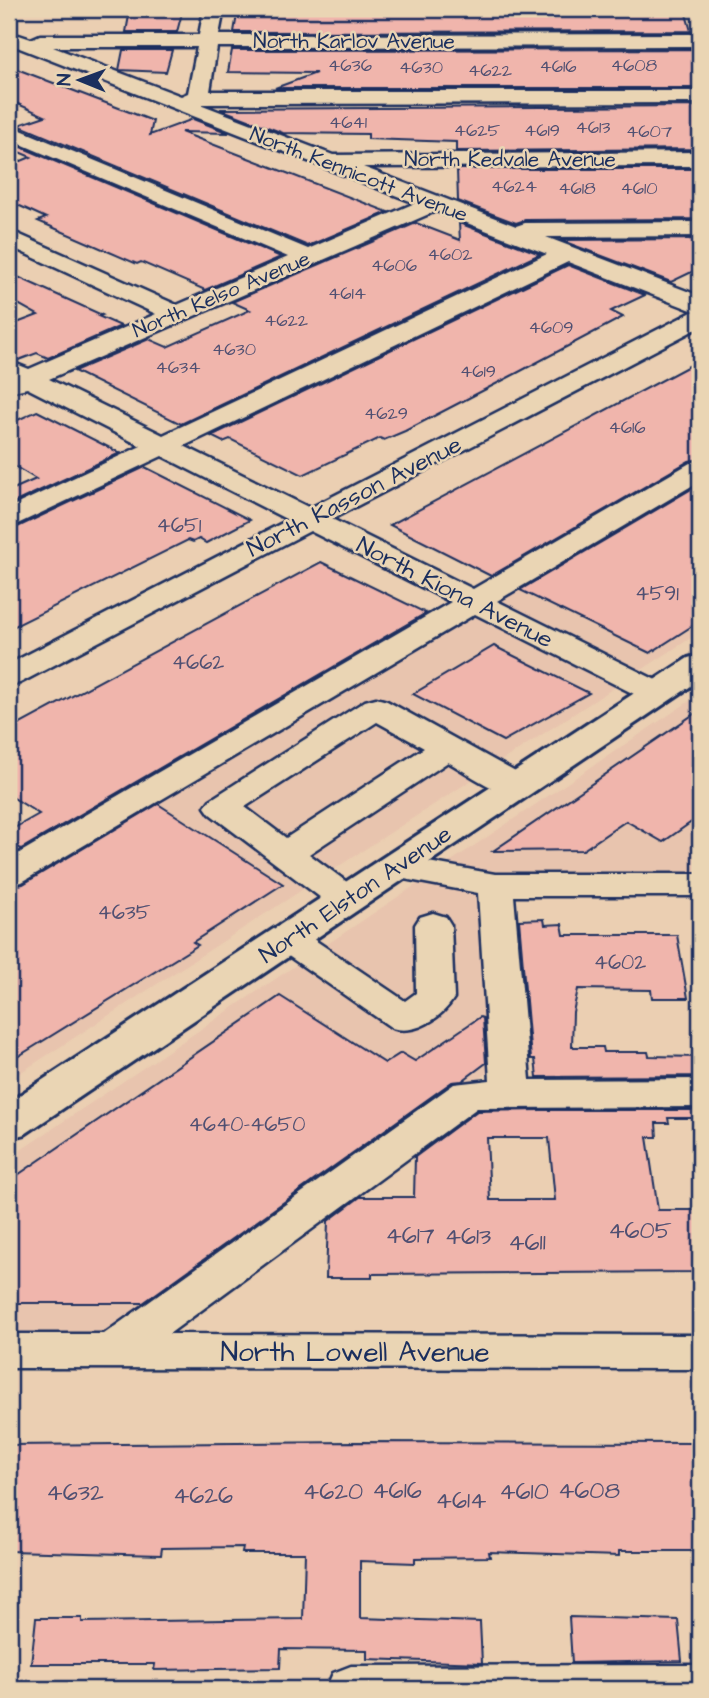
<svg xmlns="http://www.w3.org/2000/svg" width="709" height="1698" viewBox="0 0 709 1698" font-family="'Architects Daughter',sans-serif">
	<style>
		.built { fill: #e8c4ae }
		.building { fill: #f0b5ac; stroke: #1b2f5e; stroke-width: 2; fill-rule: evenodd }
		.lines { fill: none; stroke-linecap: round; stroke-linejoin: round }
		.minor-casing { stroke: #1b2f5e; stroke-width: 5 }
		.major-casing { stroke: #1b2f5e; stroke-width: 6 }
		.minor { fill: #ead5b4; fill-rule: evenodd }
		.major { fill: #ead5b4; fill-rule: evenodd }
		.labels { text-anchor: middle; stroke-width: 5; stroke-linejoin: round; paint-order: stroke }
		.far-number-label { font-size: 18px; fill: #505072 }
		.far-street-label { font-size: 21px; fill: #1b2f5e; stroke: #ead5b4 }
		.number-label { font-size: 21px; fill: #505072 }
		.street-label { font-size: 24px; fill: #1b2f5e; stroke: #ead5b4 }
		.near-number-label { font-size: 24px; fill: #505072 }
		.near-street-label { font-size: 28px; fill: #1b2f5e; stroke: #ead5b4 }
	</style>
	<rect width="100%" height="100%" fill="#ebcfb2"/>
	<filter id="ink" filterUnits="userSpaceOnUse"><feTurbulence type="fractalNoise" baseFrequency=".0143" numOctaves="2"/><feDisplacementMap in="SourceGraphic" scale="14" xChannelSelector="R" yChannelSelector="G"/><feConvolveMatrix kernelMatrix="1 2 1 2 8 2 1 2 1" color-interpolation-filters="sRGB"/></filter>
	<g filter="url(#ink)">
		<!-- built -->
		<g class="built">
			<path d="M700,467V632L9,1080V870Z"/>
			<path d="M700,694V882H493L504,1061L110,1345L9,1344V1158Z"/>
		</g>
		<!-- building -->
		<g class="building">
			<path d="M183,9L177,32H126L130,10Z"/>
			<path d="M238,9L685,11L691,31L234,32Z"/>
			<path d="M696,49L700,65V88H275L316,73L228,72L232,50Z"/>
			<path d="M123,50H172L166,72L119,70Z"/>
			<path d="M9,66L153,121L150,135L193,119L229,133L181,132L388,212L308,246L18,125L45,116L9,100Z"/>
			<path d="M700,106V149L456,151V142L368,139V134L283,133L220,109Z"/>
			<path d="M21,147L281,257L205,290L141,262L137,264L38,221L46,218L9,201V166L31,157L14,150Z"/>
			<path d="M457,169H700V219L525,220L516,223L458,201Z"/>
			<path d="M416,223L460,240L459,223L540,254L181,424L74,371L149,339L167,347L250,310L232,302Z"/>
			<path d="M700,239V268L671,282L560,240Z"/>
			<path d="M568,265L645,295L611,311L623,317L517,373L405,431L384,440L380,438L303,475L230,439L223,442L211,436Z"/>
			<path d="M9,273L102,315L98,316L121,326L48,358L37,353L16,361L9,359V326L38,315L9,299Z"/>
			<path d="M700,360V459L689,461L491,576L390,525Z"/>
			<path d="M37,411L120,453L9,505V491L36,479L9,463V424Z"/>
			<path d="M145,467L250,520L206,543L199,539L193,542L188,540L9,629V531Z"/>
			<path d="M700,484V621L650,653L520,590Z"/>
			<path d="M321,562L426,613L21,849L9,840V831L39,814L9,795V730Z"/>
			<path d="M494,646L506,652L589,693L503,741L413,694Z"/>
			<path d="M700,710V816L663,842L626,821L583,850L493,851Z"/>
			<path d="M158,804L283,884L193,942L198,945L9,1062V887L23,884Z"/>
			<path d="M544,919L545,925L562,924L564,935H677L688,998H652L651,990L578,989L573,1012L572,1047H603L604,1052H648L649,1056L700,1057V1076L537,1077L535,1059H531L519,920Z"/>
			<path d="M280,996L385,1063L401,1053L415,1061L480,1017L483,1018L486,1063L462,1081L452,1082L143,1303H9V1181Z"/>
			<path d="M541,1110H700V1118H668L669,1123H656L657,1137H647L658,1210H700V1272L372,1274V1278H326L328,1221L360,1197H414L415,1157L477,1111ZM487,1138H549L555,1200H490Z"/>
			<path d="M353,1442L700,1443V1551H619V1556L489,1552L490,1557L415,1558V1563L360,1561V1618L480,1622L482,1663L367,1659V1650L281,1649L280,1668L154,1670L155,1664H31L36,1618H82V1622L303,1619L305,1553H242L243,1547L162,1548L161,1555L9,1551V1445Z"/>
			<path d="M569,1617L678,1620L682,1661L572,1663Z"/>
		</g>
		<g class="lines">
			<defs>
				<g id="minor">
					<path d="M204,9H224L219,35L700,34V46L217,47L210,91H700V103L200,104L333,155L700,152V166L363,167L516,226L525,223L700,222V236L546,237L700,296V327L332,519L473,589L690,463L700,461V481L497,601L668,686L673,693L668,700L657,703L646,700L475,614L22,882L9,885V859L451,602L310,531L20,683L9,685V664L288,520L162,456L9,528V508L141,446L27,388L9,392V361L29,369L156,314L9,246V230L177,305L288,257L9,139V125L308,249L415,203L12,45L9,41L19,35L31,39L40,35H199ZM53,47H197L188,93L181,96ZM436,211L547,254L163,435L49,379ZM568,262L694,311L310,508L184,446Z"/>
					<path d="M376,698L387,701L528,779L533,786L528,793C501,800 472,775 448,762L309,854L359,891L364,899L359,907L346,910L333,907L210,814L205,807L210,800L365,701ZM377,722L424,748L286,838L245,807Z"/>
					<path d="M395,856L495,874H700V896H514L530,1080L700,1079V1107L477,1108L169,1334L700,1335V1369L9,1368V1334H104L454,1084L490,1080L478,893L383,875L377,867L383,859Z"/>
					<path d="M433,913L446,917L451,925L454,998C441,1019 415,1035 392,1028L274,946L269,938L274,930L287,926L300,930L405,1001L416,993L415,925L420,917Z"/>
					<path d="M700,1665V1689H326L333,1673L351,1666Z"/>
				</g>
				<path id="major" d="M700,655V680L25,1134L9,1138V1102L688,658Z"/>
			</defs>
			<!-- minor casing -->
			<use href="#minor" class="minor-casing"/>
			<!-- major casing -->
			<use href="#major" class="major-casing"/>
			<!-- minor -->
			<use href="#minor" class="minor"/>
			<!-- major -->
			<use href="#major" class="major"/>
		</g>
	</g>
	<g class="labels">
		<!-- far-number labels -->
		<g class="far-number-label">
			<text x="350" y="71">4636</text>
			<text x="634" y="71">4608</text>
			<text x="558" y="72">4616</text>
			<text x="421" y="73">4630</text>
			<text x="490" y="76">4622</text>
			<text x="348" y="128">4641</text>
			<text x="593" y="133">4613</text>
			<text x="477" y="136">4625</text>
			<text x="542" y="136">4619</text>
			<text x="649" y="137">4607</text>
			<text x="514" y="192">4624</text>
			<text x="577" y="194">4618</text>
			<text x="639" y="194">4610</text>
			<text x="450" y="260">4602</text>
			<text x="394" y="271">4606</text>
			<text x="347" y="299">4614</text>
			<text x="286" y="326">4622</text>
			<text x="551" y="333">4609</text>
			<text x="234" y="355">4630</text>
			<text x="178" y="373">4634</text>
			<text x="478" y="377">4619</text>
			<text x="386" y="419">4629</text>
			<text x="627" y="433">4616</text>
		</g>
		<!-- far-street labels -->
		<g class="far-street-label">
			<text x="354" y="48">North Karlov Avenue</text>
			<text x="510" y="166">North Kedvale Avenue</text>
			<text transform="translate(359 174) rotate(21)" y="7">North Kennicott Avenue</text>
			<text transform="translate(221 294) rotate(-23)" y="7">North Kelso Avenue</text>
		</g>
		<!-- number labels -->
		<g class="number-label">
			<text x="179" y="532">4651</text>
			<text x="657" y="600">4591</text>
			<text x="198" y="669">4662</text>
			<text x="124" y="919">4635</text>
			<text x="620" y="969">4602</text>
			<text x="247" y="1131">4640-4650</text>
		</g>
		<!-- street labels -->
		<g class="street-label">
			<text transform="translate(354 496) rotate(-27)" y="8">North Kasson Avenue</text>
			<text transform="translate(455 592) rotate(27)" y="8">North Kiona Avenue</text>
			<text transform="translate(355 894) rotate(-34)" y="8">North Elston Avenue</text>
		</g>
		<!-- near-number labels -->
		<g class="near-number-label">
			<text x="640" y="1238">4605</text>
			<text x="410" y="1243">4617</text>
			<text x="468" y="1244">4613</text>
			<text x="527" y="1250">4611</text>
			<text x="397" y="1498">4616</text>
			<text x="589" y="1498">4608</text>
			<text x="333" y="1499">4620</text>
			<text x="524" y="1499">4610</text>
			<text x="75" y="1500">4632</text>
			<text x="203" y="1503">4626</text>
			<text x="461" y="1508">4614</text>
		</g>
		<!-- near-street labels -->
		<g class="near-street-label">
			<text x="355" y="1361">North Lowell Avenue</text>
		</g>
	</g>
	<!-- margin -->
	<rect width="709" height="1698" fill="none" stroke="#ead5b4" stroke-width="35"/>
	<rect x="18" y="18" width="674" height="1663" fill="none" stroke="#1b2f5e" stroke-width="2.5" filter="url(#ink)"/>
	<!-- north arrow -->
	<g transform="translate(80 80) rotate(271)" stroke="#ead5b4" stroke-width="5" paint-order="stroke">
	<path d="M0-5L12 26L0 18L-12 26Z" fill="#1b2f5e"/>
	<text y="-10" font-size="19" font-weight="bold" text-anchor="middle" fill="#1b2f5e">N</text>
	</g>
</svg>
